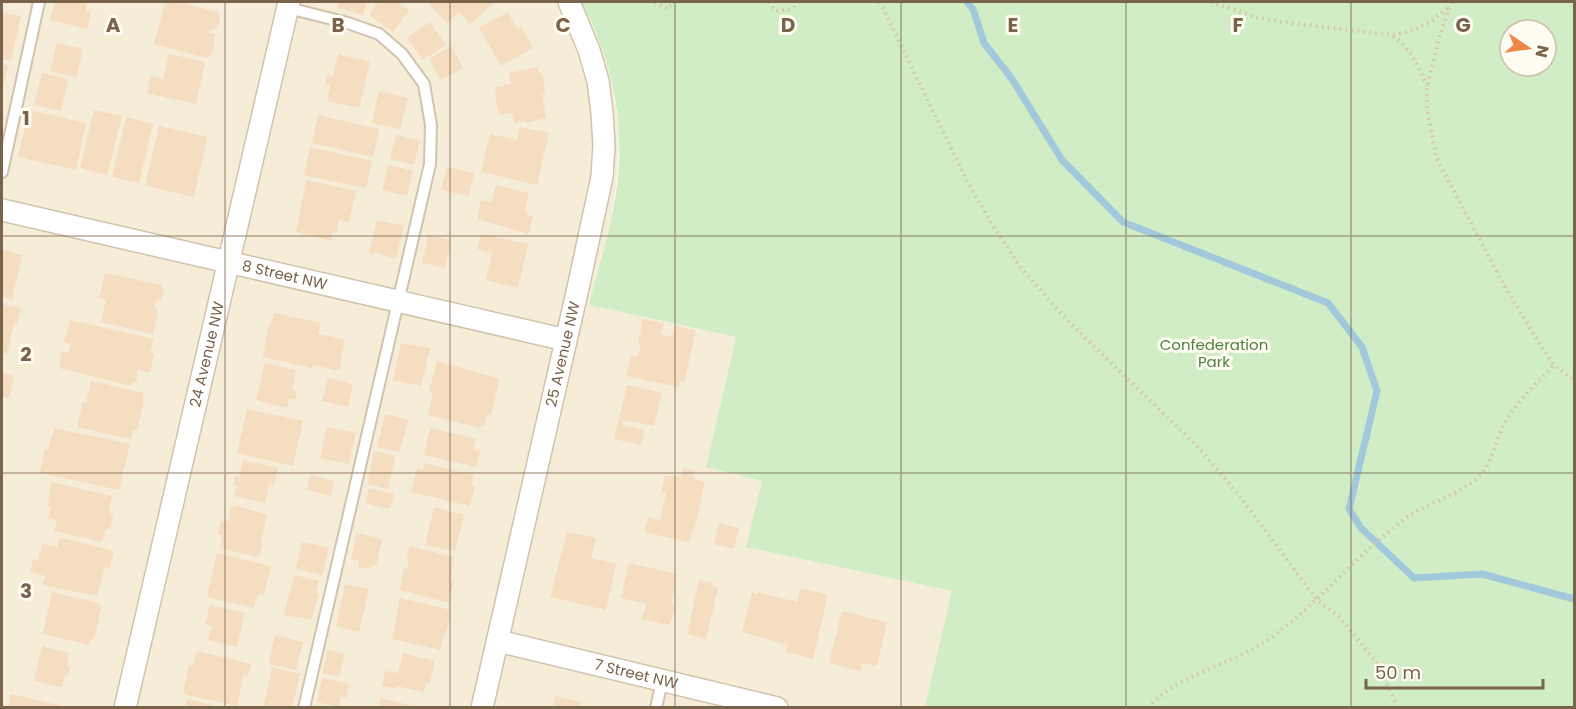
<svg xmlns="http://www.w3.org/2000/svg" width="1576" height="709" viewBox="0 0 1576 709" font-family="Poppins,sans-serif">
	<style>
		.residential { fill: #f6edd8 }
		.green { fill: #d0edc6; fill-rule: evenodd }
		.lines { fill: none; stroke-linecap: round; stroke-linejoin: round }
		.stream { stroke: #a2c9db; stroke-width: 7 }
		.building { fill: #f4ddc0 }
		.service-casing { stroke: #d1c3ae; stroke-width: 14 }
		.minor-casing { stroke: #d1c3ae; stroke-width: 24 }
		.path { stroke: #dac1a2; stroke-width: 4; stroke-dasharray: 1.5 4.5; stroke-linecap: butt }
		.service { stroke: #fff; stroke-width: 10 }
		.minor { stroke: #fff; stroke-width: 21 }
		.grid { fill: none; stroke: #7a634b; stroke-width: 1.5; stroke-opacity: 0.55 }
		.labels { text-anchor: middle; stroke-width: 6; stroke-linejoin: round; paint-order: stroke }
		.street-label { font-size: 15px; fill: #7a634b; stroke: #fffcf1 }
		.park-label { font-size: 15px; fill: #4b8142; stroke: #fffcf1 }
		.grid-label { font-size: 20px; text-anchor: middle; font-weight: bold; fill: #7a634b; stroke: #fffcf1; stroke-width: 6; stroke-linejoin: round; paint-order: stroke }
	</style>
	<rect width="100%" height="100%" fill="#fdf9ea"/>
	<!-- residential -->
	<path class="residential" d="M2,2H581L602,45L612,82L619,131L617,180L610,223L589,305L736,337L706,467L762,481L746,547L953,591L925,707H2Z"/>
	<!-- green -->
	<path class="green" d="M581,2H1574V707H925L952,591L746,547L762,481L706,467L736,337L589,305C599,264 613,222 618,179C624,118 611,55 581,2ZM1510,30H1546V66H1510Z"/>
	<g class="lines">
		<!-- stream -->
		<path class="stream" d="M967,2L973,9L984,43L1012,79L1062,160L1123,222L1328,303L1362,347L1377,391L1349,509L1361,528L1414,578L1482,574L1574,599"/>
	</g>
	<!-- building -->
	<g class="building">
		<path d="M55,2H87L85,11L91,12L87,29L50,20Z"/>
		<path d="M165,2H177L218,12L220,18L219,24L214,29H211L210,33L215,34L214,45L212,53L208,58L154,44Z"/>
		<path d="M340,2H367L363,15L338,8Z"/>
		<path d="M378,2H397L409,10L393,32L369,15Z"/>
		<path d="M427,2H495L470,24L459,12L447,23Z"/>
		<path d="M2,12L21,16L11,61L2,59Z"/>
		<path d="M508,12L517,29L521,27L533,48L501,66L479,28Z"/>
		<path d="M430,22L446,45L423,60L407,38Z"/>
		<path d="M57,43L83,49L76,77L50,71Z"/>
		<path d="M451,46L463,68L441,80L429,59Z"/>
		<path d="M169,54L205,62L196,104L147,93L151,76L163,79Z"/>
		<path d="M338,54L370,62L359,108L327,101L330,86L325,84L327,75L333,76Z"/>
		<path d="M2,64L8,66L2,90Z"/>
		<path d="M538,67V72L542,74L544,85L545,94H542L546,118L526,123L525,121L514,123L512,113L501,115L497,109L495,87L511,84L509,73Z"/>
		<path d="M42,73L68,79L61,111L34,105Z"/>
		<path d="M379,91L408,98L400,129L372,123Z"/>
		<path d="M29,110L86,123L76,170L18,157Z"/>
		<path d="M94,110L122,116L107,175L80,168Z"/>
		<path d="M318,115L379,129L373,157L312,143Z"/>
		<path d="M126,117L153,124L139,183L112,177Z"/>
		<path d="M159,126L207,137L194,197L145,186Z"/>
		<path d="M520,127L549,133L537,185L481,172L490,134L517,140Z"/>
		<path d="M396,135L420,141L414,165L390,159Z"/>
		<path d="M310,147L372,161L366,188L304,175Z"/>
		<path d="M388,165L413,171L407,196L382,190Z"/>
		<path d="M447,167L474,173L469,196L441,190Z"/>
		<path d="M306,180L356,191L349,222L339,220L337,232L333,231L331,241L296,232Z"/>
		<path d="M496,185L529,193L525,212H528L527,215L533,216L529,234L477,219L481,200L491,203Z"/>
		<path d="M377,220L404,226L396,259L375,252L374,254L369,253Z"/>
		<path d="M481,234L528,244L518,288L486,280L492,253L477,249Z"/>
		<path d="M428,235L451,240L445,268L422,263Z"/>
		<path d="M2,250L22,255L12,300L2,297Z"/>
		<path d="M105,273L161,285L164,290L161,299L156,302L154,307L158,311L153,334L101,322L106,300L99,298Z"/>
		<path d="M2,304L21,308L17,324L14,323L7,354L2,353Z"/>
		<path d="M274,313L321,323L318,334L345,340L339,371L313,365L312,368L263,357L269,323L271,324Z"/>
		<path d="M643,319L664,323L661,334L672,337L675,325L696,331L684,382L680,381L678,387L626,376L631,355L638,356L641,344L638,343Z"/>
		<path d="M70,320L154,339L150,353L154,354L150,373L138,370L136,382L133,381L132,386L59,368L62,352L68,353L71,344L64,342Z"/>
		<path d="M401,343L430,348L421,386L393,380Z"/>
		<path d="M437,361L500,379L491,415L487,414L484,426L482,425L481,428L428,415L433,393L429,391Z"/>
		<path d="M265,363L296,370L292,390L297,391L295,400L289,398L287,408L256,400Z"/>
		<path d="M2,373L14,376L9,398L2,396Z"/>
		<path d="M328,378L353,384L348,407L322,401Z"/>
		<path d="M91,381L144,393L142,401H144L137,430L133,429L131,439L77,427L83,402L86,403Z"/>
		<path d="M627,385L662,393L654,426L623,420L622,425L644,430L641,445L614,439Z"/>
		<path d="M247,409L303,421L293,466L237,453Z"/>
		<path d="M385,414L408,420L400,452L377,447Z"/>
		<path d="M327,427L356,433L349,464L320,458Z"/>
		<path d="M54,428L130,444L119,490L40,473L45,450H48Z"/>
		<path d="M430,428L476,439L473,449L480,451L476,467L424,455Z"/>
		<path d="M374,451L395,456L388,489L367,484Z"/>
		<path d="M243,460L278,468L274,485L269,484L265,503L234,496L237,485H233L235,476L239,477Z"/>
		<path d="M424,463L474,475L471,486H475L470,506L411,492L417,468L423,470Z"/>
		<path d="M683,468L695,470L693,479L705,482L694,530H692L689,542L644,532L648,517L660,520L666,494L661,492L665,476L681,477Z"/>
		<path d="M310,475L334,481L331,496L307,490Z"/>
		<path d="M52,482L112,496L109,511L113,517L111,527L105,531L102,542L54,531L57,520L48,518L51,507H47Z"/>
		<path d="M369,488L394,494L390,509L365,503Z"/>
		<path d="M236,505L267,515L261,543L263,544L260,555H258L257,557L220,548L223,535L218,534L221,521H228L231,507H235Z"/>
		<path d="M434,507L464,515L455,551L425,545Z"/>
		<path d="M719,523L739,528L734,549L714,544Z"/>
		<path d="M567,532L596,538L591,558L616,564L606,610L550,597Z"/>
		<path d="M357,533L382,539L376,566L372,565L371,569L358,567L359,561L351,559Z"/>
		<path d="M62,538L114,551L110,568L105,567L97,596L46,586L43,584L45,576L30,572L33,559L38,561L42,544L57,547L59,539Z"/>
		<path d="M302,542L329,548L322,575L296,569Z"/>
		<path d="M409,546L454,557L451,580L454,581L449,603L400,590L404,568L407,569L409,559H407Z"/>
		<path d="M217,553L271,566L264,595L258,594L254,608L207,597Z"/>
		<path d="M629,563L677,574L671,604L675,605L670,625L642,619L646,604L621,598Z"/>
		<path d="M294,575L319,581L316,593L319,594L311,620L284,615Z"/>
		<path d="M699,580L713,583L712,586L718,588L706,639L687,634Z"/>
		<path d="M345,584L369,589L359,632L336,626Z"/>
		<path d="M801,588L828,595L813,659L786,652L788,645L742,632L752,592L758,594V592L797,602Z"/>
		<path d="M52,592L99,603L101,609L95,636L90,641L89,645L43,634Z"/>
		<path d="M400,598L451,610L445,637L443,636L440,650L392,639Z"/>
		<path d="M210,605L245,613L237,647L208,640L212,626L205,624Z"/>
		<path d="M842,611L887,622L877,666L862,663L860,671L829,663Z"/>
		<path d="M275,635L303,642L296,670L269,664Z"/>
		<path d="M42,646L69,653L67,665L71,666L68,676L65,675L62,687L34,681Z"/>
		<path d="M328,650L345,654L339,677L322,673Z"/>
		<path d="M197,651L251,664L248,676L244,675L237,706L183,694L189,665L193,666Z"/>
		<path d="M403,653L435,661L430,683H426L424,692L397,686V689L382,686L385,671L398,673Z"/>
		<path d="M272,667L300,674L292,708H275L264,705Z"/>
		<path d="M322,678L349,684L346,698L341,697L339,707L317,702Z"/>
		<path d="M11,694L67,707V708H8Z"/>
		<path d="M555,696L581,702L580,708H553Z"/>
		<path d="M381,698L417,707V708H379Z"/>
		<path d="M187,699L221,707V708H185Z"/>
	</g>
	<g class="lines">
		<defs>
			<g id="service">
				<path d="M288,8L348,23L379,34L402,54L424,84L431,125L430,164L304,708"/>
				<path d="M2,172L39,2"/>
				<path d="M656,708L662,681"/>
			</g>
			<g id="minor">
				<path id="s1" d="M2,210L566,340"/>
				<path id="s2" d="M498,641L777,708"/>
				<path id="s3" d="M125,708L289,2"/>
				<path id="s4" d="M482,708L578,288L602,177L604,145L602,113L598,81L589,50L569,2"/>
			</g>
		</defs>
		<!-- service casing -->
		<use href="#service" class="service-casing"/>
		<!-- minor casing -->
		<use href="#minor" class="minor-casing"/>
		<!-- path -->
		<g class="path">
			<path d="M655,2L667,9L674,2"/>
			<path d="M769,2L776,11L792,9L798,2"/>
			<path d="M880,2L966,179L990,221L1021,268L1069,322L1197,446L1238,494L1317,600L1339,617L1378,664L1398,708"/>
			<path d="M1211,2L1256,17L1280,22L1393,35L1414,30L1432,21L1448,8"/>
			<path d="M1452,2L1440,34L1427,87V108L1436,157L1500,278L1539,343L1554,365L1574,380"/>
			<path d="M1393,36C1412,50 1417,65 1427,86"/>
			<path d="M1148,708C1179,673 1229,666 1266,641C1311,611 1345,568 1386,534C1393,529 1400,522 1407,517C1429,503 1455,496 1475,480C1493,466 1494,442 1504,424C1518,401 1536,383 1554,365"/>
		</g>
		<!-- service -->
		<use href="#service" class="service"/>
		<!-- minor -->
		<use href="#minor" class="minor"/>
	</g>
	<!-- grid -->
	<path class="grid" d="M225,2V708M450,2V708M675,2V708M901,2V708M1126,2V708M1351,2V708M2,236H1574M2,473H1574"/>
	<g class="labels">
		<!-- street labels -->
		<g class="street-label">
			<text dy="5" stroke="none"><textPath href="#s1" startOffset="290">8 Street NW</textPath></text>
			<text dy="5" stroke="none"><textPath href="#s4" startOffset="363">25 Avenue NW</textPath></text>
			<text dy="5" stroke="none"><textPath href="#s3" startOffset="363">24 Avenue NW</textPath></text>
			<text dy="5" stroke="none"><textPath href="#s2" startOffset="142">7 Street NW</textPath></text>
		</g>
		<!-- park labels -->
		<g class="park-label">
			<text x="1214" y="350">Confederation<tspan x="1214" dy="17">Park</tspan></text>
		</g>
	</g>
	<g class="grid-label">
		<text x="113" y="32">A</text>
		<text x="338" y="32">B</text>
		<text x="563" y="32">C</text>
		<text x="788" y="32">D</text>
		<text x="1013" y="32">E</text>
		<text x="1238" y="32">F</text>
		<text x="1463" y="32">G</text>
		<text x="26" y="125">1</text>
		<text x="26" y="361">2</text>
		<text x="26" y="598">3</text>
	</g>
	<!-- border -->
	<rect width="1576" height="709" fill="none" stroke="#7a634b" stroke-width="6"/>
	<!-- north arrow -->
	<g transform="translate(1528 48) rotate(103)"><circle r="28" fill="#fffcf1" stroke="#cabfaf" stroke-width="1.5"/>
	<path d="M0-4.5L10 22L0 15L-10 22Z" fill="#ec884a"/>
	<text y="-9" font-size="16" font-weight="bold" text-anchor="middle" fill="#7a634b">N</text>
	</g>
	<!-- scale -->
	<path d="M1366 679v9h177v-9" fill="none" stroke="#7a634b" stroke-width="3"/>
	<text x="1375" y="679" font-size="18" fill="#7a634b" stroke="#fffcf1" stroke-width="4.5" paint-order="stroke">50 m</text>
</svg>
